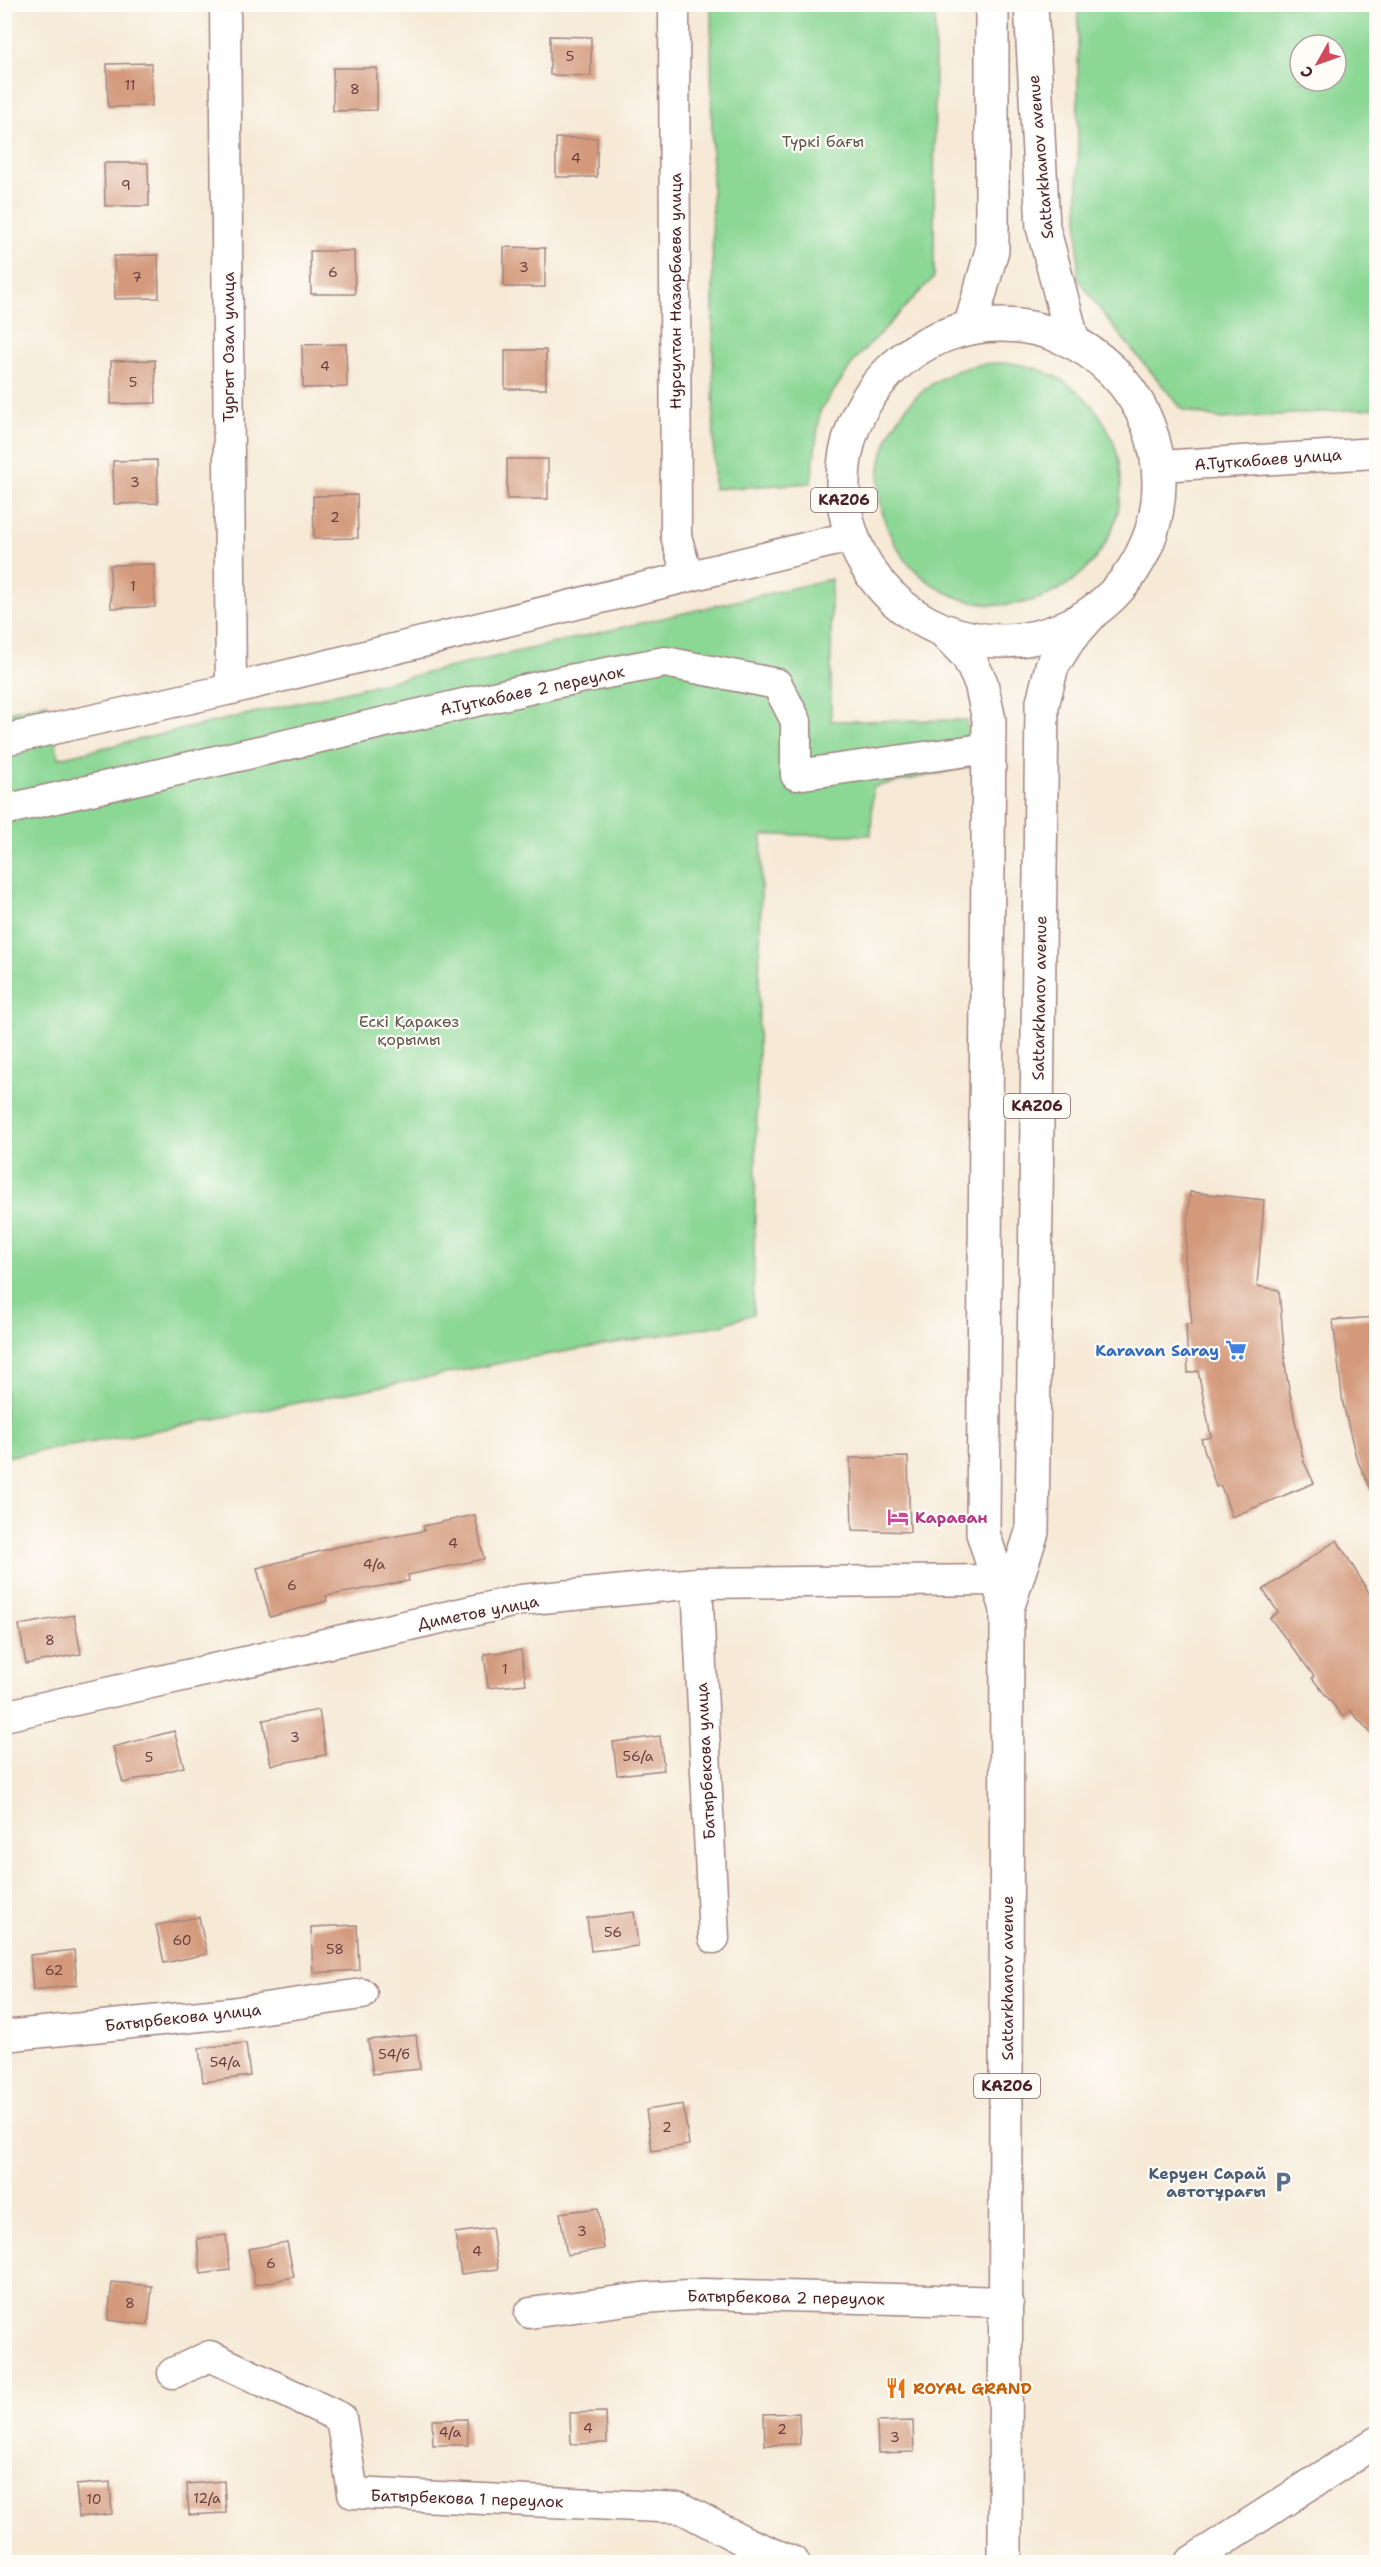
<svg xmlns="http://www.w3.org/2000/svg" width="1381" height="2567" viewBox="0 0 1381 2567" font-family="'Shantell Sans',sans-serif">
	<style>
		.green { fill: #8bd794; stroke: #6a7b60; stroke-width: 1.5; fill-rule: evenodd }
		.building { fill: #d3997a }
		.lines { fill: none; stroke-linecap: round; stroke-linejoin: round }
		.minor-casing { stroke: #a08480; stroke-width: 33 }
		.primary-casing { stroke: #a08480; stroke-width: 36 }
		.minor { stroke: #fff; stroke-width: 30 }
		.primary { stroke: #fff; stroke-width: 33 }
		.labels { text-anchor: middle; stroke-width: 4.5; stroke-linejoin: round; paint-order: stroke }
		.number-label { font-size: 14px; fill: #6c3e3f }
		.shield { fill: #fdfcf7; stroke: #806168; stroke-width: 1.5 }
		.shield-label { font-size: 15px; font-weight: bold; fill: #4a1f2b }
		.park-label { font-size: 16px; fill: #5e564a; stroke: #fdfcf7 }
		.street-label { font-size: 16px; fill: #4a1f2b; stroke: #fdfcf7 }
		.shop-label { font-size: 16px; font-weight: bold; fill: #366cbe; stroke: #fdfcf7; text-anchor: end }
		.hotel-label { font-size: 16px; font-weight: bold; fill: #b23c85; stroke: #fdfcf7; text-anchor: start }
		.service-label { font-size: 16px; font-weight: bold; fill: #4e5e75; stroke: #fdfcf7; text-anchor: end }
		.food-label { font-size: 16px; font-weight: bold; fill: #c56008; stroke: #fdfcf7; text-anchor: start }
	</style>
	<rect width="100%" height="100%" fill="#fdfcf7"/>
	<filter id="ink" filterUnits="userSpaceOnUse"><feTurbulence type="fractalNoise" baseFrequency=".0167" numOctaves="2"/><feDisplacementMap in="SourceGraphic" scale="12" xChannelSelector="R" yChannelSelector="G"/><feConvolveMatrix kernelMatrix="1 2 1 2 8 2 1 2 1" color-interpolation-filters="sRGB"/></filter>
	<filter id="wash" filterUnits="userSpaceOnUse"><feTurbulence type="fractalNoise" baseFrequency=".008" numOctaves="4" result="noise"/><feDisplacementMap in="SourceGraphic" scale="24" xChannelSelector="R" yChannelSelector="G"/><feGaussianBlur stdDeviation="1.35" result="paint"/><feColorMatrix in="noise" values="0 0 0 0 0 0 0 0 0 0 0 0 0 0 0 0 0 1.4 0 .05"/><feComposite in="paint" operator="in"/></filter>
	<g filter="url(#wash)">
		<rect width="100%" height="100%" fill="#f6e9d6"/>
		<!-- green -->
		<g class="green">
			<path d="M711,5H935L934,277L855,360L820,411L811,483L714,489Z"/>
			<path d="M1078,5H1376V408L1221,419L1183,410L1110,323L1078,279ZM1300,45H1336V81H1300Z"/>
			<circle cx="1000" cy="484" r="121"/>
			<path d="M831,579V721L967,720L969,767L873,787L871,835H762L753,1314L721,1325L516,1360L123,1437L5,1457V713L47,703L59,758Z"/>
		</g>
		<g id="blocks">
			<!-- building -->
			<g class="building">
				<path d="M550,36L591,37V76L550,75Z"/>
				<path d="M151,63L152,106L108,107L107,64Z"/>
				<path d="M333,68H377V110L333,111Z"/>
				<rect x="556" y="138" width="41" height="39"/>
				<path d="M104,163H148L149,206H105Z"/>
				<path d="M504,247L545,248V287H504Z"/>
				<path d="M310,251H354L355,294H311Z"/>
				<path d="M158,255L159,298L115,299L114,256Z"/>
				<path d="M346,344L347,387L303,388L302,345Z"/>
				<rect x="505" y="350" width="41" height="39"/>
				<path d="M155,360L156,403L111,404V361Z"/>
				<rect x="507" y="459" width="41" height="40"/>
				<path d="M157,460L158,503L114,504L113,461Z"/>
				<path d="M357,495L358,538L314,539L313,496Z"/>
				<path d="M154,564L155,607L111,608L110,565Z"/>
				<path d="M1190,1192L1264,1200L1257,1286L1279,1290L1286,1372L1295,1421L1304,1462L1314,1483L1232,1517L1221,1486L1216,1487L1201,1439L1211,1437L1198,1371L1188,1373L1186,1324H1192L1185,1259Z"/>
				<path d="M1377,1317V1503L1356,1457L1343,1404L1333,1320Z"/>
				<path d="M908,1457L910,1532L852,1530L850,1458Z"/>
				<path d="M475,1515L484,1559L408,1575L409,1581L326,1596L327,1601L270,1617L257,1568L336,1547L424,1531L423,1526Z"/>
				<path d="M1337,1540L1377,1606V1740L1350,1710L1343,1717L1312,1678L1314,1676L1270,1618L1278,1612L1263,1590Z"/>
				<path d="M74,1615L81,1654L26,1664L19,1625Z"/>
				<path d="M521,1650L526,1684L488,1688L484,1654Z"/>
				<path d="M319,1710L326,1755L271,1765L263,1720Z"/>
				<path d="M174,1731L184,1767L123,1783L113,1747Z"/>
				<path d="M660,1736L664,1770L617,1775L613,1742Z"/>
				<path d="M634,1912L638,1946L591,1951L587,1918Z"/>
				<path d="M199,1917L207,1954L164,1963L156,1925Z"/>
				<path d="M357,1925L359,1970L313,1973L311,1927Z"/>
				<path d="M74,1950L77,1985L33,1990L30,1955Z"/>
				<path d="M416,2035L420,2069L373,2074L368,2040Z"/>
				<path d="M246,2043L250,2076L203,2082L199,2048Z"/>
				<path d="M683,2104L689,2145L652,2151L646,2110Z"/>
				<path d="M598,2208L604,2249L567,2255L560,2213Z"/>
				<path d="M492,2228L498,2269L461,2274L455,2233Z"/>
				<path d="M226,2235L230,2270L201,2274L197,2239Z"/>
				<path d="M287,2242L294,2277L255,2285L248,2249Z"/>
				<path d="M112,2282L152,2286L148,2325L108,2320Z"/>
				<path d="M606,2412L607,2443L571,2444L570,2413Z"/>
				<path d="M799,2413L800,2444L765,2445L764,2414Z"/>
				<path d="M467,2419L468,2445H433L432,2420Z"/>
				<path d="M913,2421L914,2452L878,2453L877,2422Z"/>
				<path d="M224,2481L226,2513L189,2515L187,2484Z"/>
				<path d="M110,2482L112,2514L79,2517L76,2485Z"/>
			</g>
		</g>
	</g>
	<g filter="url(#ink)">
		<use href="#blocks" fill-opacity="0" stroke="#a08480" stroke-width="1.5"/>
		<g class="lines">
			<defs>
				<g id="minor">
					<path d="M225,4L231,689"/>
					<path d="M674,4L676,536L687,575"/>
					<path d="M1159,466L1376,453"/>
					<path d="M4,740L231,689L853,536"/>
					<path d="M4,810L559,682L665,662L777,684L796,721V775L989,748"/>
					<path d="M697,1583L714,1938"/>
					<path d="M4,1716L521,1600L697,1583L997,1580"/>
					<path d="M4,2036L230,2013L362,1994"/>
					<path d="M530,2313L642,2298L704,2294L1008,2302"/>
					<path d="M173,2373L210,2356L341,2418L353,2493L681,2508L748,2543L794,2562"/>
					<path d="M1190,2562L1376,2442"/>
				</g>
				<g id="primary">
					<path d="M1031,4L1043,227L1073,342"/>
					<circle cx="1001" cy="483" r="158"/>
					<path d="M970,328L992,250V4"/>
					<path d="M944,631L968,656L981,683L989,720L983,1533L1007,1609"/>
					<path d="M1005,2562L1007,1609L1032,1532L1042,706L1052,666L1069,639L1091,614"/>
				</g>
			</defs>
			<!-- minor casing -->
			<use href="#minor" class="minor-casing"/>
			<!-- primary casing -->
			<use href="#primary" class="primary-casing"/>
			<!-- minor -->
			<use href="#minor" class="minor"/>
			<!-- primary -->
			<use href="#primary" class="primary"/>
		</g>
	</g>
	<!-- icons -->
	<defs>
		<symbol id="supermarket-bare" viewBox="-9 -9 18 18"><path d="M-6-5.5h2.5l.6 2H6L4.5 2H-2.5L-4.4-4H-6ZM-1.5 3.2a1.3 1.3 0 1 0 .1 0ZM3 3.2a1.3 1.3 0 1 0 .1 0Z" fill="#3f7fe0" stroke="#fdfcf7" stroke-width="2.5" paint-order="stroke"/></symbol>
		<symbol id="hotel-bare" viewBox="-9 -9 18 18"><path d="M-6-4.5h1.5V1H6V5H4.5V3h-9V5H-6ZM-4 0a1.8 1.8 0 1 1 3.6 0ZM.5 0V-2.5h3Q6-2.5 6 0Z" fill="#d1479c" stroke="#fdfcf7" stroke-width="2.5" paint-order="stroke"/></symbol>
		<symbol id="parking-bare" viewBox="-9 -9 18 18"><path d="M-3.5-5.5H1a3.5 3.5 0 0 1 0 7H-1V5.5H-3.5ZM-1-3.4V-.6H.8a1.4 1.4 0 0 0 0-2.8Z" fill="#5c6f8a" stroke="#fdfcf7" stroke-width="2.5" paint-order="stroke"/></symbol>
		<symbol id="restaurant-bare" viewBox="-9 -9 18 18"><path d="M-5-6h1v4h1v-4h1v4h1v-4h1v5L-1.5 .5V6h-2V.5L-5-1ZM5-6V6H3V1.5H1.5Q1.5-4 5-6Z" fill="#e8710a" stroke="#fdfcf7" stroke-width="2.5" paint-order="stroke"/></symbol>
	</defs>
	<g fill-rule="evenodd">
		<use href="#supermarket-bare" x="1221" y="1335" width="30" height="30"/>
		<use href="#hotel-bare" x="883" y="1502" width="30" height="30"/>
		<use href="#parking-bare" x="1268" y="2167" width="30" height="30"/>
		<use href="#restaurant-bare" x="881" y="2373" width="30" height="30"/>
	</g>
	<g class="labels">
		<!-- number labels -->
		<g class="number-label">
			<text x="570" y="61">5</text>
			<text x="130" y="90">11</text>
			<text x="355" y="94">8</text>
			<text x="576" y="163">4</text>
			<text x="126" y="190">9</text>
			<text x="524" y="272">3</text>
			<text x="333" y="277">6</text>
			<text x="137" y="282">7</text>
			<text x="325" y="371">4</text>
			<text x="133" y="387">5</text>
			<text x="135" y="487">3</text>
			<text x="335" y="522">2</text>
			<text x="133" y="591">1</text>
			<text x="453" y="1548">4</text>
			<text x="374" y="1569">4/а</text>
			<text x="292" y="1590">6</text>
			<text x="50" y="1645">8</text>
			<text x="505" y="1674">1</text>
			<text x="295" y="1742">3</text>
			<text x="638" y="1761">56/а</text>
			<text x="149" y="1762">5</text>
			<text x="613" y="1937">56</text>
			<text x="182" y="1945">60</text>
			<text x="335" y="1954">58</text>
			<text x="54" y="1975">62</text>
			<text x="394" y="2059">54/б</text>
			<text x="225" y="2067">54/а</text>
			<text x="667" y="2132">2</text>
			<text x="582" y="2236">3</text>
			<text x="477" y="2256">4</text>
			<text x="271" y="2268">6</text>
			<text x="130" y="2308">8</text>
			<text x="588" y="2433">4</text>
			<text x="782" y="2434">2</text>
			<text x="450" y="2437">4/а</text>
			<text x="895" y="2442">3</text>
			<text x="207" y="2503">12/а</text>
			<text x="94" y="2504">10</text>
		</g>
		<!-- shield labels -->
		<g class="shield">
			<rect x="811" y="488" width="66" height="24" rx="4.5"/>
			<rect x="1004" y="1094" width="66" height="24" rx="4.5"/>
			<rect x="974" y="2074" width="66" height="24" rx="4.5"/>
		</g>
		<g class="shield-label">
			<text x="844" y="505">KАZ06</text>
			<text x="1037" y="1111">KАZ06</text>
			<text x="1007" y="2091">KАZ06</text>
		</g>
		<!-- park labels -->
		<g class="park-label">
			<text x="823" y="147">Түркі бағы</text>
			<text x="409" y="1027">Ескі Қаракөз<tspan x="409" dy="18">қорымы</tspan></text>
		</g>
		<!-- street labels -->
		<g class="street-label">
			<text transform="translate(1040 157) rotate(-95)" y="6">Sattarkhanov avenue</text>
			<text transform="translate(675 291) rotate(-90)" y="6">Нурсултан Назарбаева улица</text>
			<text transform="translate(228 347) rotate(-90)" y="6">Тургыт Озал улица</text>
			<text transform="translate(1268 459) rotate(-4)" y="6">А.Туткабаев улица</text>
			<text transform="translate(532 690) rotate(-12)" y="6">А.Туткабаев 2 переулок</text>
			<text transform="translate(1039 998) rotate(-89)" y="6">Sattarkhanov avenue</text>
			<text transform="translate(478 1612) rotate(-11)" y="6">Диметов улица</text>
			<text transform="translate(705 1761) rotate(-93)" y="6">Батырбекова улица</text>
			<text transform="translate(1007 1978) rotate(-90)" y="6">Sattarkhanov avenue</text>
			<text transform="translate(183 2017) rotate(-6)" y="6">Батырбекова улица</text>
			<text transform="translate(786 2297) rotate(1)" y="6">Батырбекова 2 переулок</text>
			<text transform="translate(467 2498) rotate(2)" y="6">Батырбекова 1 переулок</text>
		</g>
		<!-- shop labels -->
		<g class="shop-label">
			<text x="1219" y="1356">Karavan Saray</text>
		</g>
		<!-- hotel labels -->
		<g class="hotel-label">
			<text x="915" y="1523">Караван</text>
		</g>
		<!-- service labels -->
		<g class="service-label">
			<text x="1266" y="2179">Керуен Сарай<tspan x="1266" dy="18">автотұрағы</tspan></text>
		</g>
		<!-- food labels -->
		<g class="food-label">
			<text x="913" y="2394">ROYAL GRAND</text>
		</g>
	</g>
	<!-- margin -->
	<rect width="1381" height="2567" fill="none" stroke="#fdfcf7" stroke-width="24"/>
	<!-- north arrow -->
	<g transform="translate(1318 63) rotate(230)"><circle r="28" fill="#fdfcf7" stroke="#b5a4a5" stroke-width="1.5"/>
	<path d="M0-4.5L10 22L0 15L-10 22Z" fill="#d1495b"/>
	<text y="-9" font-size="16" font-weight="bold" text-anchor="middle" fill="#4a1f2b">С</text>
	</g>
</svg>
